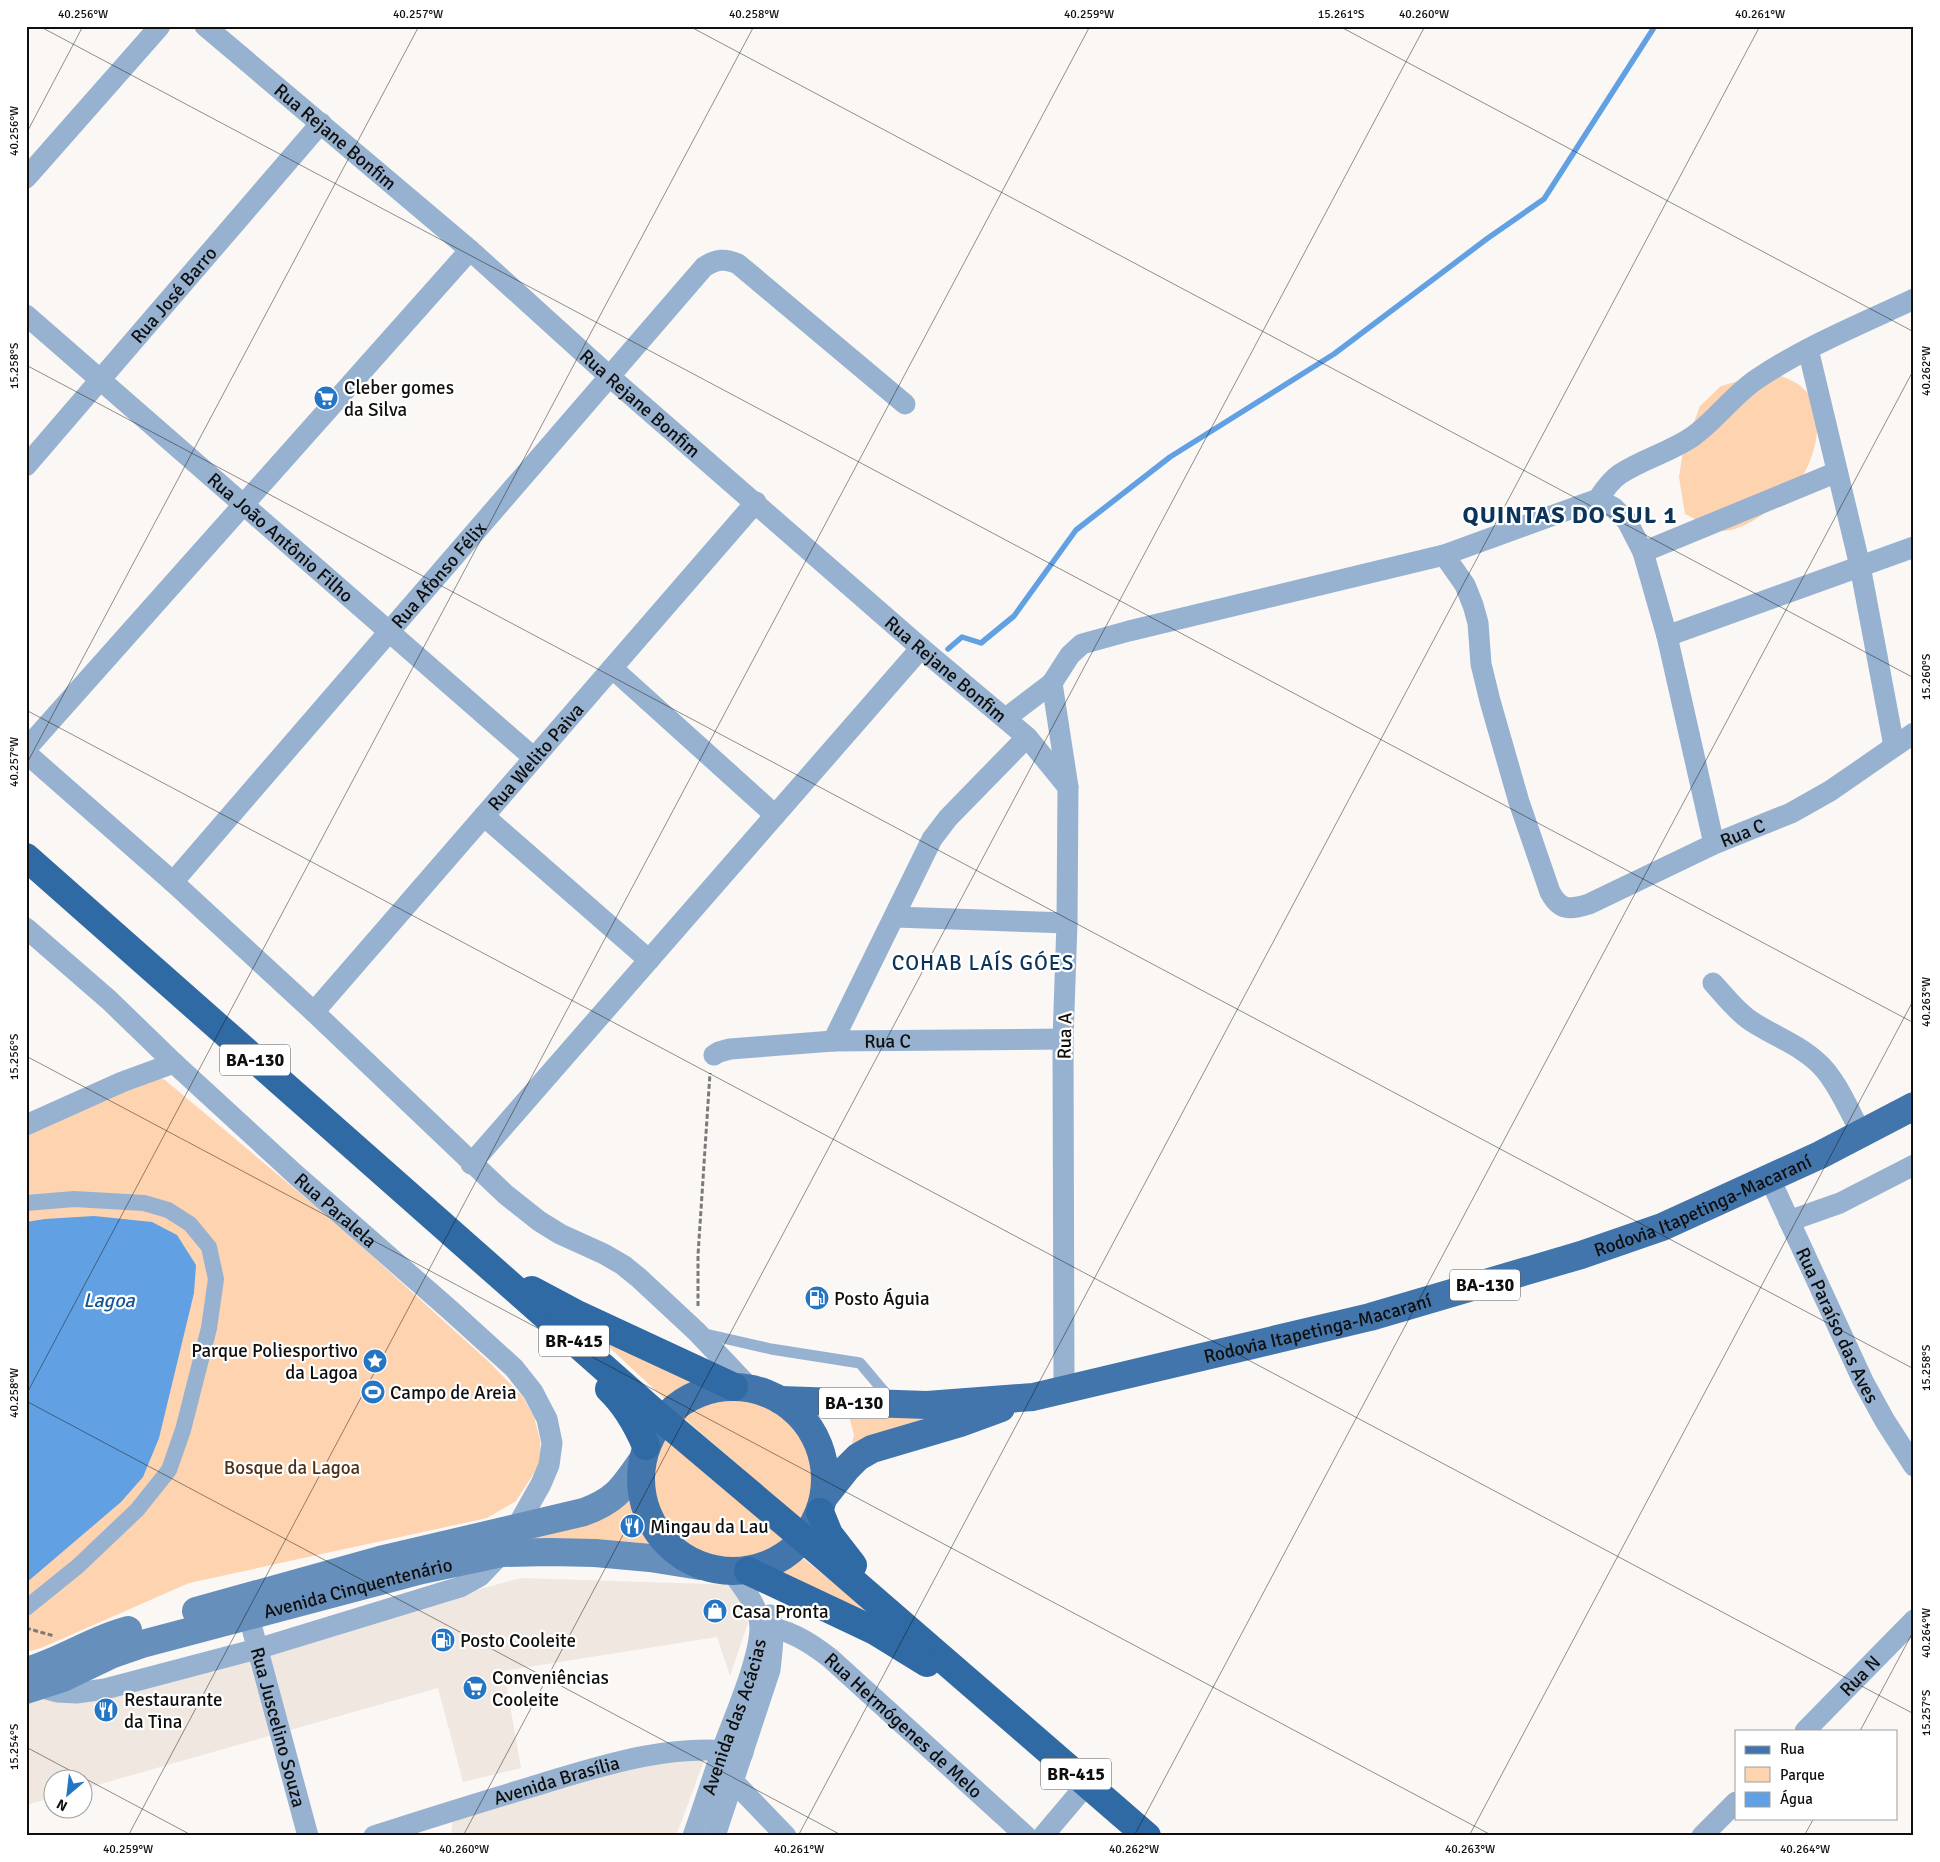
<svg xmlns="http://www.w3.org/2000/svg" width="1940" height="1862" viewBox="0 0 1940 1862" font-family="Signika,sans-serif">
	<style>
		.built { fill: #f0e7e0 }
		.green { fill: #fed3af }
		.water { fill: #61a0e3 }
		.lines { fill: none; stroke-linecap: round; stroke-linejoin: round }
		.stream { stroke: #61a0e3; stroke-width: 5.5 }
		.path { stroke: #7c7a78; stroke-width: 3; stroke-dasharray: 5 2.5; stroke-linecap: butt }
		.service { stroke: #96b2d0; stroke-width: 11 }
		.pedestrian { stroke: #96b2d0; stroke-width: 16 }
		.minor { stroke: #96b2d0; stroke-width: 21 }
		.secondary { stroke: #668fbb; stroke-width: 28 }
		.primary { stroke: #4275ab; stroke-width: 28 }
		.trunk { stroke: #306aa4; stroke-width: 28 }
		.ticks { fill: none; stroke: #100f0e; stroke-width: 1; stroke-opacity: 0.45 }
		.labels { text-anchor: middle; stroke-width: 4.5; stroke-linejoin: round; paint-order: stroke }
		.shield { fill: #fff; stroke: #585756; stroke-width: 1 }
		.shield-label { font-size: 18px; font-weight: bold; fill: #100f0e }
		.street-label { font-size: 19px; fill: #100f0e; stroke: #fff }
		.poi-label { font-size: 19px; fill: #100f0e; stroke: #fff; text-anchor: start }
		.park-label { font-size: 19px; fill: #4f3116; stroke: #fff }
		.water-label { font-size: 20px; font-style: italic; fill: #165895; stroke: #fff }
		.quarter-label { font-size: 21px; letter-spacing: 1px; fill: #0c3359; stroke: #fff }
		.district-label { font-size: 24px; font-weight: bold; letter-spacing: 1px; fill: #0c3359; stroke: #fff }
		.neatline { fill: none; stroke: #100f0e; stroke-width: 2 }
		.ticks-label { font-size: 12px; text-anchor: middle; fill: #100f0e }
	</style>
	<rect width="100%" height="100%" fill="#faf7f4"/>
	<!-- built -->
	<g class="built">
		<path d="M521,1578L739,1585L748,1623L730,1676L717,1637L504,1671L521,1768L463,1782L438,1688L83,1789L82,1780H52V1798L26,1805V1693L105,1691L260,1647Z"/>
		<path d="M709,1747L676,1836H451L454,1804Z"/>
	</g>
	<!-- green -->
	<g class="green">
		<path d="M1769,372C1785,377 1801,382 1811,397C1825,418 1814,461 1800,480C1787,499 1747,531 1723,531C1715,532 1694,518 1685,514L1679,477L1683,451L1700,406L1721,386Z"/>
		<path d="M142,1072L165,1080L339,1226L489,1362L523,1397L534,1417L540,1440L541,1462L516,1501L487,1518L189,1583L41,1648L26,1652V1123Z"/>
		<path d="M596,1335L647,1362L702,1385L684,1390L666,1400Z"/>
		<path d="M718,1397C736,1397 755,1399 772,1406C796,1416 818,1458 817,1483C817,1498 811,1511 806,1524L679,1414L690,1406Z"/>
		<path d="M847,1408L957,1410L850,1452L854,1435Z"/>
		<path d="M664,1437L789,1543C774,1556 756,1561 736,1561C694,1561 658,1530 652,1488C651,1479 650,1470 652,1461C655,1452 659,1445 664,1437Z"/>
		<path d="M635,1480L642,1511L650,1531L667,1553L522,1544L521,1535Z"/>
		<path d="M804,1559L891,1630L774,1573Z"/>
	</g>
	<!-- water -->
	<path class="water" d="M94,1216L152,1222L177,1235L196,1265L194,1293L159,1438L143,1477L121,1502L26,1583V1222L45,1219Z"/>
	<g class="lines">
		<!-- stream -->
		<path class="stream" d="M948,649L962,637L981,643L1014,616L1076,530L1170,457L1334,354L1488,238L1544,199L1655,26"/>
		<!-- path -->
		<g class="path">
			<path d="M698,1306V1255L710,1073"/>
			<path d="M26,1628L54,1636"/>
		</g>
		<!-- service -->
		<path class="service" d="M701,1333L771,1349L860,1363L892,1401"/>
		<!-- pedestrian -->
		<path class="pedestrian" d="M26,1203L74,1199L144,1203L168,1210L190,1224L209,1247L216,1279L209,1328L183,1430L169,1470L137,1510L78,1566L26,1608"/>
		<!-- minor -->
		<g class="minor">
			<path id="s1" d="M205,26L470,250L609,376L921,648L1027,737L1068,787"/>
			<path d="M26,178L160,26"/>
			<path id="s2" d="M26,315L534,758"/>
			<path d="M1808,349L1860,566L1894,746"/>
			<path id="s3" d="M26,466L321,123"/>
			<path d="M1598,499L1614,508L1627,521L1643,552L1667,636L1714,844"/>
			<path d="M1643,552L1837,472"/>
			<path id="s4" d="M1444,555L1465,585L1473,605L1478,623L1481,664L1490,701L1519,802L1550,892C1560,911 1570,910 1589,904L1714,844L1791,813L1830,791L1914,733"/>
			<path d="M1667,636L1914,547"/>
			<path d="M612,668L775,815"/>
			<path d="M1052,683L1068,787L1067,923L1063,1039L1064,1390"/>
			<path d="M1006,718L1052,683L1070,655L1082,644L1129,631L1444,555L1598,499C1604,490 1611,480 1620,474C1643,459 1670,452 1692,437C1716,420 1733,395 1757,379C1806,346 1861,324 1914,299"/>
			<path d="M26,749L470,250"/>
			<path d="M26,753L173,882L314,1012L505,1194L539,1221L560,1234L604,1254L623,1265L639,1278L697,1332L750,1388"/>
			<path d="M484,816L649,960"/>
			<path id="s5" d="M173,882L704,267C716,259 725,258 738,264L905,404"/>
			<path d="M895,917L1067,923"/>
			<path id="s6" d="M26,928L109,1000L174,1063L296,1175L449,1309L514,1368L533,1392L547,1419L552,1443L549,1465L541,1484L502,1553L480,1576L460,1587L257,1649L105,1689L76,1693L58,1692L39,1687"/>
			<path d="M1713,983C1725,996 1736,1011 1751,1021C1775,1037 1806,1047 1825,1070C1840,1088 1850,1112 1861,1133"/>
			<path id="s7" d="M314,1012L756,502"/>
			<path d="M833,1041L932,839L948,818L1027,737"/>
			<path id="s8" d="M714,1055L719,1052L730,1049L833,1041L1063,1039"/>
			<path d="M26,1125L122,1082L174,1063"/>
			<path d="M471,1164L921,648"/>
			<path id="s9" d="M1770,1179L1863,1381L1885,1421L1914,1466"/>
			<path d="M1789,1221L1840,1203L1914,1165"/>
			<path id="s10" d="M249,1617L308,1836"/>
			<path id="s11" d="M760,1625C788,1629 808,1641 830,1658L1026,1836"/>
			<path id="s12" d="M1805,1731L1914,1620"/>
			<path d="M733,1781L786,1836"/>
			<path id="s13" d="M374,1836C426,1819 478,1803 531,1787C597,1767 673,1741 743,1753"/>
			<path id="s14" d="M693,1836C704,1805 714,1773 725,1742C736,1713 761,1655 760,1625C758,1605 743,1588 732,1572"/>
			<path d="M715,1836L770,1670C772,1651 775,1634 770,1615"/>
			<path d="M1043,1836L1087,1784"/>
			<path d="M1702,1836L1736,1802"/>
		</g>
		<!-- secondary -->
		<g class="secondary">
			<path d="M196,1611L380,1560L584,1512C616,1500 622,1489 641,1462"/>
			<path d="M26,1671C62,1661 93,1639 128,1630"/>
			<path id="s15" d="M26,1690L63,1678L113,1654L142,1644L422,1570L502,1553L550,1552L595,1553L650,1558L700,1566"/>
		</g>
		<!-- primary -->
		<g class="primary">
			<circle cx="733" cy="1479" r="92"/>
			<path id="s16" d="M780,1400L927,1405L1033,1397L1370,1317L1581,1255L1662,1227L1820,1155L1914,1106"/>
			<path d="M824,1497L847,1468L858,1457L872,1449L960,1423L1001,1408"/>
		</g>
		<!-- trunk -->
		<g class="trunk">
			<path d="M26,857L662,1419L804,1539L1147,1836"/>
			<path d="M532,1290L579,1315L734,1387"/>
			<path d="M609,1389C626,1405 637,1425 646,1446"/>
			<path d="M820,1512L829,1534L853,1565"/>
			<path d="M748,1571L875,1631L927,1663"/>
		</g>
	</g>
	<!-- ticks -->
	<path class="ticks" d="M39,26L1914,1023M689,26L1914,678M1339,26L1914,332M26,134L83,26M26,365L1914,1369M26,710L1914,1714M26,765L419,26M26,1056L1493,1836M26,1395L754,26M26,1401L843,1836M1860,1731L1914,1630M26,1747L193,1836M128,1836L1090,26M463,1836L1425,26M798,1836L1760,26M1134,1836L1914,369M1469,1836L1914,999M1804,1836L1814,1818"/>
	<!-- icons -->
	<defs>
		<symbol id="supermarket-disc" viewBox="-11 -11 22 22"><circle r="9.5" fill="#2476c5" stroke="#fff"/><path d="M-6-5.5h2.5l.6 2H6L4.5 2H-2.5L-4.4-4H-6ZM-1.5 3.2a1.3 1.3 0 1 0 .1 0ZM3 3.2a1.3 1.3 0 1 0 .1 0Z" fill="#fff"/></symbol>
		<symbol id="fuel-disc" viewBox="-11 -11 22 22"><circle r="9.5" fill="#2476c5" stroke="#fff"/><path d="M-5.5-6h7V0h2V4h1.3V-2.5L3-4.5l.8-.8L6-3V5H2.5V1h-1V6h-7ZM-4.2-4.7v3.2H.2V-4.7Z" fill="#fff"/></symbol>
		<symbol id="sight-disc" viewBox="-11 -11 22 22"><circle r="9.5" fill="#2476c5" stroke="#fff"/><path d="M0-6L1.8-2.2L6-1.7L2.9 1.2L3.7 5.4L0 3.3L-3.7 5.4L-2.9 1.2L-6-1.7L-1.8-2.2Z" fill="#fff"/></symbol>
		<symbol id="stadium-disc" viewBox="-11 -11 22 22"><circle r="9.5" fill="#2476c5" stroke="#fff"/><path d="M0-5a6.5 5 0 1 0 0 10a6.5 5 0 1 0 0-10ZM-3.5-1.8h7v3.6h-7Z" fill="#fff"/></symbol>
		<symbol id="restaurant-disc" viewBox="-11 -11 22 22"><circle r="9.5" fill="#2476c5" stroke="#fff"/><path d="M-5-6h1v4h1v-4h1v4h1v-4h1v5L-1.5 .5V6h-2V.5L-5-1ZM5-6V6H3V1.5H1.5Q1.5-4 5-6Z" fill="#fff"/></symbol>
		<symbol id="shop-disc" viewBox="-11 -11 22 22"><circle r="9.5" fill="#2476c5" stroke="#fff"/><path d="M-5-2.5h2.3a2.7 3.5 0 0 1 5.4 0H5L5.5 6h-11ZM-1.5-2.5h3a1.5 2.3 0 0 0-3 0Z" fill="#fff"/></symbol>
	</defs>
	<g fill-rule="evenodd">
		<use href="#supermarket-disc" x="312" y="384" width="28" height="28"/>
		<use href="#fuel-disc" x="803" y="1284" width="28" height="28"/>
		<use href="#sight-disc" x="361" y="1347" width="28" height="28"/>
		<use href="#stadium-disc" x="359" y="1378" width="28" height="28"/>
		<use href="#restaurant-disc" x="618" y="1512" width="28" height="28"/>
		<use href="#shop-disc" x="701" y="1597" width="28" height="28"/>
		<use href="#fuel-disc" x="429" y="1626" width="28" height="28"/>
		<use href="#supermarket-disc" x="461" y="1674" width="28" height="28"/>
		<use href="#restaurant-disc" x="92" y="1696" width="28" height="28"/>
	</g>
	<g class="labels">
		<!-- shield labels -->
		<g class="shield">
			<rect x="220" y="1044.5" width="70" height="31" rx="4"/>
			<rect x="1450" y="1269.5" width="70" height="31" rx="4"/>
			<rect x="539" y="1325.5" width="70" height="31" rx="4"/>
			<rect x="819" y="1387.5" width="70" height="31" rx="4"/>
			<rect x="1041" y="1758.5" width="70" height="31" rx="4"/>
		</g>
		<g class="shield-label">
			<text x="255" y="1066">BA-130</text>
			<text x="1485" y="1291">BA-130</text>
			<text x="574" y="1347">BR-415</text>
			<text x="854" y="1409">BA-130</text>
			<text x="1076" y="1780">BR-415</text>
		</g>
		<!-- street labels -->
		<g class="street-label">
			<text dy="7" stroke="none"><textPath href="#s1" startOffset="171">Rua Rejane Bonfim</textPath></text>
			<text dy="7" stroke="none"><textPath href="#s3" startOffset="226">Rua José Barro</textPath></text>
			<text dy="7" stroke="none"><textPath href="#s1" startOffset="576">Rua Rejane Bonfim</textPath></text>
			<text dy="7" stroke="none"><textPath href="#s2" startOffset="338">Rua João Antônio Filho</textPath></text>
			<text dy="7" stroke="none"><textPath href="#s5" startOffset="406">Rua Afonso Félix</textPath></text>
			<text dy="7" stroke="none"><textPath href="#s1" startOffset="981">Rua Rejane Bonfim</textPath></text>
			<text dy="7" stroke="none"><textPath href="#s7" startOffset="338">Rua Welito Paiva</textPath></text>
			<text dy="7" stroke="none"><textPath href="#s4" startOffset="572">Rua C</textPath></text>
			<text transform="translate(1064 1036) rotate(-89)" y="7">Rua A</text>
			<text dy="7" stroke="none"><textPath href="#s8" startOffset="175">Rua C</textPath></text>
			<text dy="7" stroke="none"><textPath href="#s16" startOffset="951">Rodovia Itapetinga-Macaraní</textPath></text>
			<text dy="7" stroke="none"><textPath href="#s6" startOffset="419">Rua Paralela</textPath></text>
			<text dy="7" stroke="none"><textPath href="#s9" startOffset="161">Rua Paraíso das Aves</textPath></text>
			<text dy="7" stroke="none"><textPath href="#s16" startOffset="546">Rodovia Itapetinga-Macaraní</textPath></text>
			<text dy="7" stroke="none"><textPath href="#s15" startOffset="348">Avenida Cinquentenário</textPath></text>
			<text dy="7" stroke="none"><textPath href="#s12" startOffset="78">Rua N</textPath></text>
			<text dy="7" stroke="none"><textPath href="#s14" startOffset="126">Avenida das Acácias</textPath></text>
			<text dy="7" stroke="none"><textPath href="#s11" startOffset="178">Rua Hermógenes de Melo</textPath></text>
			<text dy="7" stroke="none"><textPath href="#s10" startOffset="114">Rua Juscelino Souza</textPath></text>
			<text dy="7" stroke="none"><textPath href="#s13" startOffset="191">Avenida Brasília</textPath></text>
		</g>
		<!-- poi labels -->
		<g class="poi-label">
			<text x="344" y="394">Cleber gomes<tspan x="344" dy="22">da Silva</tspan></text>
			<text x="834" y="1305">Posto Águia</text>
			<text x="358" y="1357" text-anchor="end">Parque Poliesportivo<tspan x="358" dy="22">da Lagoa</tspan></text>
			<text x="390" y="1399">Campo de Areia</text>
			<text x="650" y="1533">Mingau da Lau</text>
			<text x="732" y="1618">Casa Pronta</text>
			<text x="460" y="1647">Posto Cooleite</text>
			<text x="492" y="1684">Conveniências<tspan x="492" dy="22">Cooleite</tspan></text>
			<text x="124" y="1706">Restaurante<tspan x="124" dy="22">da Tina</tspan></text>
		</g>
		<!-- park labels -->
		<g class="park-label">
			<text x="292" y="1474">Bosque da Lagoa</text>
		</g>
		<!-- water labels -->
		<g class="water-label">
			<text x="109" y="1307">Lagoa</text>
		</g>
		<!-- quarter labels -->
		<g class="quarter-label">
			<text x="983" y="970">COHAB LAÍS GÓES</text>
		</g>
		<!-- district labels -->
		<g class="district-label">
			<text x="1570" y="523">QUINTAS DO SUL 1</text>
		</g>
	</g>
	<!-- border -->
	<rect width="1940" height="1862" fill="none" stroke="#ffffff" stroke-width="55"/>
	<!-- legend -->
	<rect x="1735" y="1730" width="162" height="90" fill="#ffffff" stroke="#9f9f9f"/>
	<rect x="1745" y="1746" width="25" height="8" fill="#4275ab" stroke="#9f9f9f"/>
	<text x="1780" y="1754" font-size="15" fill="#100f0e">Rua</text>
	<rect x="1745" y="1767" width="25" height="15" fill="#fed3af" stroke="#9f9f9f"/>
	<text x="1780" y="1780" font-size="15" fill="#100f0e">Parque</text>
	<rect x="1745" y="1792" width="25" height="15" fill="#61a0e3" stroke="#9f9f9f"/>
	<text x="1780" y="1804" font-size="15" fill="#100f0e">Água</text>
	<!-- north arrow -->
	<g transform="translate(68 1794) rotate(208)"><circle r="24" fill="#ffffff" stroke="#9f9f9f"/>
	<path d="M0-4L9 19L0 12L-9 19Z" fill="#2476c5"/>
	<text y="-8" font-size="14" font-weight="bold" text-anchor="middle" fill="#100f0e">N</text>
	</g>
	<rect x="28" y="28" width="1884" height="1806" class="neatline"/>
	<g class="ticks-label">
		<text x="83" y="18">40.256°W</text>
		<text x="418" y="18">40.257°W</text>
		<text x="754" y="18">40.258°W</text>
		<text x="1089" y="18">40.259°W</text>
		<text x="1341" y="18">15.261°S</text>
		<text x="1424" y="18">40.260°W</text>
		<text x="1760" y="18">40.261°W</text>
		<text transform="translate(14 131) rotate(-90)" y="4">40.256°W</text>
		<text transform="translate(14 366) rotate(-90)" y="4">15.258°S</text>
		<text transform="translate(1926 371) rotate(-90)" y="4">40.262°W</text>
		<text transform="translate(1926 677) rotate(-90)" y="4">15.260°S</text>
		<text transform="translate(14 762) rotate(-90)" y="4">40.257°W</text>
		<text transform="translate(1926 1002) rotate(-90)" y="4">40.263°W</text>
		<text transform="translate(14 1057) rotate(-90)" y="4">15.256°S</text>
		<text transform="translate(1926 1368) rotate(-90)" y="4">15.258°S</text>
		<text transform="translate(14 1393) rotate(-90)" y="4">40.258°W</text>
		<text transform="translate(1926 1633) rotate(-90)" y="4">40.264°W</text>
		<text transform="translate(1926 1713) rotate(-90)" y="4">15.257°S</text>
		<text transform="translate(14 1747) rotate(-90)" y="4">15.254°S</text>
		<text x="128" y="1853">40.259°W</text>
		<text x="464" y="1853">40.260°W</text>
		<text x="799" y="1853">40.261°W</text>
		<text x="1134" y="1853">40.262°W</text>
		<text x="1470" y="1853">40.263°W</text>
		<text x="1805" y="1853">40.264°W</text>
	</g>
</svg>
